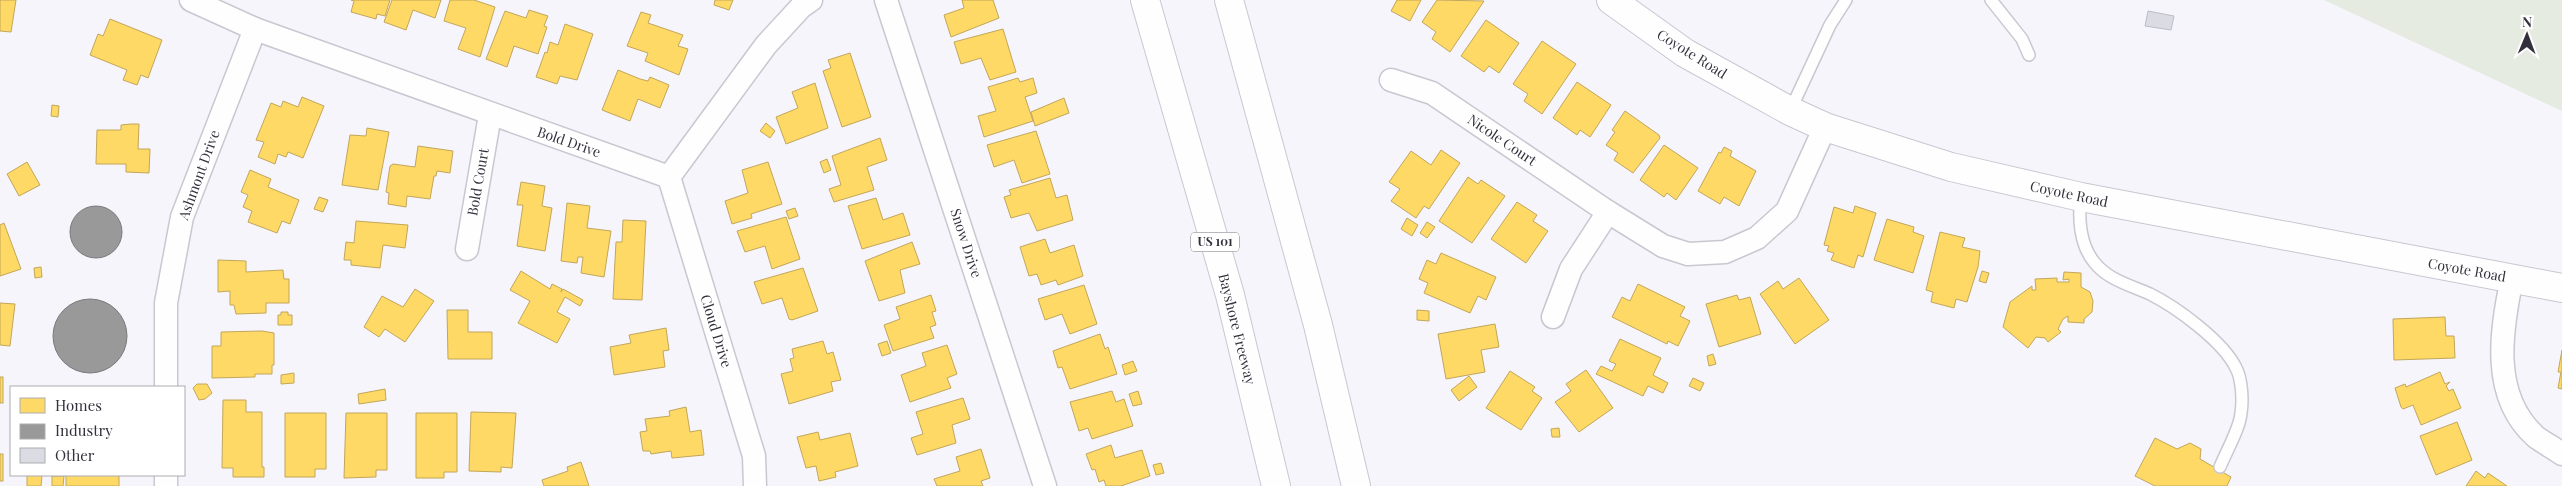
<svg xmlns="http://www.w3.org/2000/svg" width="2562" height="486" viewBox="0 0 2562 486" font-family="'Playfair Display',serif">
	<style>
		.green { fill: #e5ebe0 }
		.homes { fill: #ffd966; stroke: #c2a659 }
		.industry { fill: #999; stroke: #7a7a7d }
		.building { fill: #dadbe3; stroke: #bdbdc6 }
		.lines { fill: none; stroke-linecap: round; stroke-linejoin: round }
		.service-casing { stroke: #c9c7d0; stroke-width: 14 }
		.minor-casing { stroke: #c9c7d0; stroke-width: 25 }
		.tertiary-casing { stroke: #c9c7d0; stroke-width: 30 }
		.motorway-casing { stroke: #c9c7d0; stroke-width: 30 }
		.service { stroke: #fefeff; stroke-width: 11 }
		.minor { stroke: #fefeff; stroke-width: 22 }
		.tertiary { stroke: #fefeff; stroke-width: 28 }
		.motorway { stroke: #fefeff; stroke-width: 28 }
		.labels { text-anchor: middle; stroke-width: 5; stroke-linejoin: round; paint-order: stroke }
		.shield { fill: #fff; stroke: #706e76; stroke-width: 1 }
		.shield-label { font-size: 12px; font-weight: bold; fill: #33303c }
		.street-label { font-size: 14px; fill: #33303c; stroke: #fff }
	</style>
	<rect width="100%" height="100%" fill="#f6f5fc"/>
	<!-- green -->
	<path class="green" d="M2324,0H2562V111Z"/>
	<!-- homes -->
	<g class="homes">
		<path d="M0,0H16L11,32L0,31Z"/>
		<path d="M351,0H390L385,16L377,14L376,19L351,12L354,1Z"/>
		<path d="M392,0H441L435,18L413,10L406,30L384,22Z"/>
		<path d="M450,0H474L495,7L480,57L458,49L466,28L444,21Z"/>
		<path d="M715,0H733L729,10L714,5Z"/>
		<path d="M962,0H993L999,18L951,37L944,15L964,8Z"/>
		<path d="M1397,0H1421L1410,21L1391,11Z"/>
		<path d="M1437,0L1484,1L1450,52L1432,39L1436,32L1422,22Z"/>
		<path d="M529,10L548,16L544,26L547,27L538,54L514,46L507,67L486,59L505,11L526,18Z"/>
		<path d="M641,12L651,15L648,23L683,35L678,46L688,49L679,75L645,61L648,53L627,46Z"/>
		<path d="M110,19L162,40L148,78L141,75L137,85L123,80L127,70L90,55L98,34L103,36Z"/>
		<path d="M1486,20L1519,43L1499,73L1489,66L1484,72L1461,56Z"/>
		<path d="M565,24L593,34L577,80L560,76L557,84L536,77L545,52L547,53L550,42L558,45Z"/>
		<path d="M1003,29L1016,72L990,80L981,58L961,64L954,42Z"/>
		<path d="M1542,41L1576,64L1542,114L1524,101L1528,94L1513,84Z"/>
		<path d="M850,53L871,117L842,127L823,71L831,68L828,60Z"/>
		<path d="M618,70L640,79L648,81L650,77L669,85L660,108L638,99L630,121L602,110Z"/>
		<path d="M1018,78L1020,82L1033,78L1037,93L1025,97L1033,121L984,137L978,116L996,111L988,87Z"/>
		<path d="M1577,82L1611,105L1590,137L1580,130L1577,135L1553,118Z"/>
		<path d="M815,83L828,128L786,144L776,117L798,108L792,92Z"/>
		<path d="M302,97L324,106L303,158L288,152L286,157L278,154L275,164L258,157L264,142L256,140L271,103L281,107L283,101L298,107Z"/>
		<path d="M1064,98L1069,113L1035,126L1031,112Z"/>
		<path d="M52,105L59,106L58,117L51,116Z"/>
		<path d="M1625,111L1659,135L1660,138L1633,173L1614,160L1618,153L1606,145L1615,132L1612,130Z"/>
		<path d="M766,123L775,131L770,138L760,131Z"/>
		<path d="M131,124H139L138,149H150L149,173L126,172V164H96L97,130H121V125Z"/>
		<path d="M367,128L389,132L378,190L342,185L350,135L366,136Z"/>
		<path d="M1036,131L1050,174L1022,183L1014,160L994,167L987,145Z"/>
		<path d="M880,138L887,160L867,167L874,190L834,202L829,189L841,185L832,156Z"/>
		<path d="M1664,145L1698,168L1676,200L1667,193L1664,197L1640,180Z"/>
		<path d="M418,146L453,151L450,173L437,171L436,176H434L430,199L407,196L406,207L388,204L389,193L386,192L390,166L393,164L415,167Z"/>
		<path d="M1724,147L1732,151L1730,156L1756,171L1739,206L1724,197L1720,204L1698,191L1719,152L1721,153Z"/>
		<path d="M1441,150L1460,163L1429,209L1424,206L1416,218L1391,201L1400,189L1389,182L1411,151L1431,165Z"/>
		<path d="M827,159L831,170L824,173L820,162Z"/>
		<path d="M27,162L40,185L19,196L7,174Z"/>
		<path d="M768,162L782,204L751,214L752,218L732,224L725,201L748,193L742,170Z"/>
		<path d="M250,170L271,179L268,187L299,200L290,224L282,221L277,233L248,222L252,211L243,207L248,195L241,192Z"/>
		<path d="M1468,177L1478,184L1481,180L1505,196L1472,243L1439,221Z"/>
		<path d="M1050,178L1056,198L1067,195L1073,220L1037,231L1029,213L1011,218L1004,197L1011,195L1009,190Z"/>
		<path d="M521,182L545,186L542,206L552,208L545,251L517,246L523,205H517Z"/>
		<path d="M319,197L328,200L323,212L314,209Z"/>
		<path d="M876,198L883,220L903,213L910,235L862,249L848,206Z"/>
		<path d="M1517,202L1537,215L1533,221L1548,231L1526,263L1491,239Z"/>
		<path d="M567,203L590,206L587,228L611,231L604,277L581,273L583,257H578L577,263L561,261Z"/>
		<path d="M1855,206L1876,213L1863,257L1858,255L1854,268L1831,260L1834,253L1827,251L1829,246L1824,245L1834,207L1853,213Z"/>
		<path d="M795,208L798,216L789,219L786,211Z"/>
		<path d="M786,217L800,259L772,269L765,246L745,252L737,231Z"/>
		<path d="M1407,218L1418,225L1412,236L1401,229Z"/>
		<path d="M1887,219L1914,227L1913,232L1924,236L1913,273L1874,260Z"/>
		<path d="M623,220L646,221L642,300L613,299L616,242H622Z"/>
		<path d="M356,221L408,225L405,248L383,245L380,268L351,265V260H344L346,242L354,243Z"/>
		<path d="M1427,222L1435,227L1427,238L1420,233Z"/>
		<path d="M4,223L21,269L0,276V225Z"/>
		<path d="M1940,232L1965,238L1962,247L1980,251L1978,267L1967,302L1956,299L1954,308L1931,302L1933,292L1926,290Z"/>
		<path d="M1045,239L1050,253L1074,245L1083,276L1058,285L1056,280L1041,285L1037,274L1029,276L1020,247Z"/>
		<path d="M912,242L920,264L900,270L905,293L879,301L865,261Z"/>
		<path d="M1441,253L1496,277L1486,300L1478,296L1470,313L1424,293L1428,283L1419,279L1427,260L1436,264Z"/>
		<path d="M218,260L246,261V272L283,270L284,279H289V303H266V313L236,314L234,305H230V291L218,292Z"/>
		<path d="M41,267L42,277L35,278L34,268Z"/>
		<path d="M803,268L818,311L792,320L789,319L782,298L762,304L754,282Z"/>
		<path d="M521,271L550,289L552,284L562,289L561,292L563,289L583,300L580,306L565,297L557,312L570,319L557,343L518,323L530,301L510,290Z"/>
		<path d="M1982,271L1989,273L1986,283L1979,281Z"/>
		<path d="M2064,272L2081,273V287L2090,292L2093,301L2092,312L2084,319V323L2068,322V316L2063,319L2058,329L2061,332L2048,342L2045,338L2036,337L2028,348L2003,327L2010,302L2032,286V290H2036L2035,279L2057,278V282H2069V279L2063,280Z"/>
		<path d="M1799,278L1829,320L1795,344L1760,294L1778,281L1783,289Z"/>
		<path d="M1638,284L1685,307L1680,316L1690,321L1678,346L1668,341L1667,344L1612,317L1622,297L1630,301Z"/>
		<path d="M1084,285L1097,324L1070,334L1062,314L1045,320L1038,299Z"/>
		<path d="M415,289L434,301L405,342L385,329L379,337L364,327L382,296L403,307Z"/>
		<path d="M931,295L936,311L932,312L936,325L930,327L934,338L893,351L884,325L900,319L896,307Z"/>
		<path d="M1737,295L1739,300L1750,297L1761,334L1719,347L1706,304Z"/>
		<path d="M0,303L15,304L10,346L0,345Z"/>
		<path d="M447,310H468V332H492V359H448Z"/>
		<path d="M1417,310L1429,311V321L1417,320Z"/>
		<path d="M281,312H288V315H292V325H278V315H281Z"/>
		<path d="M2445,317L2446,336H2454L2455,358L2394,360L2393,319Z"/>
		<path d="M1495,324L1499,347L1481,350L1485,372L1446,379L1438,334Z"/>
		<path d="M666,328L669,350L663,351L665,367L614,375L610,347L631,343L629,335Z"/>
		<path d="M262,331L274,333V365H272V374H255V377L212,378V346H221V332Z"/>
		<path d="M1100,334L1105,349L1108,347L1117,374L1070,389L1062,367L1058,368L1053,351Z"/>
		<path d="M1620,339L1661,358L1653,375L1668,383L1663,393L1648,386L1643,396L1596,374L1601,366L1612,371L1616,364L1609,361Z"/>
		<path d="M823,341L827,354L833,352L841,380L831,382L833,391L789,404L781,374L793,371L790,359L794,358L792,349Z"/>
		<path d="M887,341L891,353L882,356L878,344Z"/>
		<path d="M947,345L957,374L947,378L951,388L910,402L901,375L926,366L922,353Z"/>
		<path d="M2562,350V389L2558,388L2561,372H2558Z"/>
		<path d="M1713,354L1716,364L1709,366L1707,356Z"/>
		<path d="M1133,361L1137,371L1125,375L1122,365Z"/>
		<path d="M1586,370L1613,408L1579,432L1555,402L1571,391L1566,384Z"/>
		<path d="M1510,371L1535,387L1532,391L1542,398L1521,430L1486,408Z"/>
		<path d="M2440,372L2445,384L2450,382L2446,386L2449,391L2453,389L2461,408L2421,425L2413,405L2403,409L2401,407L2395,388L2405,384L2406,387Z"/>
		<path d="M294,373V383L281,384V375Z"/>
		<path d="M1469,376L1477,387L1459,401L1451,390Z"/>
		<rect x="0" y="377" width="3" height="26"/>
		<path d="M1693,378L1704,383L1700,391L1689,386Z"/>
		<path d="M197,384H207L212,393L205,399L199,400L193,388Z"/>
		<path d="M385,389L386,400L359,404L358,394Z"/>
		<path d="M1112,391L1116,402L1124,399L1133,426L1092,439L1088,428L1079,431L1070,402Z"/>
		<path d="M1138,391L1142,404L1133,406L1129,394Z"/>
		<path d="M963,398L970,419L952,425L956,443L917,455L911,438L923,434L916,412Z"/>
		<path d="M223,400H246V412H262V467H264V477H233V468H222Z"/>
		<path d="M686,407L690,432L701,430L704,455L672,458L671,451L651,454L650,451H643L640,432L647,431L645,419L670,416L669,411Z"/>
		<path d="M471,412L516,413L512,468L501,467V472L469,471Z"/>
		<path d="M285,413H326V469H315V477H285Z"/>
		<path d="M346,413H387V470H376V477L344,478Z"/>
		<path d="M416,413H457V472H444V478H416Z"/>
		<path d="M2457,422L2472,460L2436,475L2420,436Z"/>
		<path d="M1559,428L1560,437H1552L1551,429Z"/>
		<path d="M818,432L820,440L850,433L858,466L835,472L836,477L819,481L816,466L806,468L797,437Z"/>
		<path d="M2155,438L2177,449L2190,443L2201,449L2200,459L2231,477L2227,486H2155L2135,476Z"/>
		<path d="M1111,445L1115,458L1142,450L1150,476L1121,486H1106L1104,480L1099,482L1095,469L1092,470L1086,454Z"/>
		<path d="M981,449L990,478L981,481L983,486H937L934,479L960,471L956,457Z"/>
		<rect x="0" y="454" width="3" height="27"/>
		<path d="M581,462L589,486H544L542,480L568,471L567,467Z"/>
		<path d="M1161,463L1164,473L1156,475L1153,465Z"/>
		<path d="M2476,471L2485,478L2488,473L2507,486H2466Z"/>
		<path d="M27,475H42L41,486H27Z"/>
		<rect x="66" y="475" width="53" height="11"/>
		<path d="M52,476H64L63,486H52Z"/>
	</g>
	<!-- industry -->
	<g class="industry">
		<circle cx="96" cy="232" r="26"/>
		<circle cx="90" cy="336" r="37"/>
	</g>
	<!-- building -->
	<path class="building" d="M2148,11L2174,16L2171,30L2145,26Z"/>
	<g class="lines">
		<defs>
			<g id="service">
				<path d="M1991,0L2022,39L2029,55"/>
				<path d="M1790,111L1830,25L1846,0"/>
				<path d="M2081,197C2078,218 2080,245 2094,262C2108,280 2130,285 2150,294C2176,307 2223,341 2236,368C2242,379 2243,401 2241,413C2240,428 2226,452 2220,467"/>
			</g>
			<g id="minor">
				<path d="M191,0L255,29L669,177L766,45L801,7L811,0"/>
				<path d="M886,0L1045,486"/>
				<path d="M1391,80L1432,93L1608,212L1663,246L1688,254L1725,252L1757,238L1787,211L1825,127"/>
				<path d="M669,177L754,456L755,486"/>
				<path d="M467,249L490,115"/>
				<path d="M2512,278C2501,331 2490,396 2536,437C2544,443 2554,448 2562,454"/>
				<path d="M1553,317L1571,269L1608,212"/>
				<path d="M166,387V303L182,217L255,29"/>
				<path d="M166,486V475"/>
			</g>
			<path id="tertiary" d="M1611,0L1685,53L1790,111L1825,127L1951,167L2081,197L2562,288"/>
			<g id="motorway">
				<path d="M1145,0L1230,295L1276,486"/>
				<path d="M1229,0L1318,325L1356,486"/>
			</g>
		</defs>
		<!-- service casing -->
		<use href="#service" class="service-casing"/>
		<!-- minor casing -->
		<use href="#minor" class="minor-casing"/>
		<!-- tertiary casing -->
		<use href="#tertiary" class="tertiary-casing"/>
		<!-- motorway casing -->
		<use href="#motorway" class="motorway-casing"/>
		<!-- service -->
		<use href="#service" class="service"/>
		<!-- minor -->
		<use href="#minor" class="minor"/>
		<!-- tertiary -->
		<use href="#tertiary" class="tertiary"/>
		<!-- motorway -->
		<use href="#motorway" class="motorway"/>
	</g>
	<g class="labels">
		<!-- shield labels -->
		<rect class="shield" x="1191" y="232.5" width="48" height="19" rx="4"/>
		<g class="shield-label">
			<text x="1215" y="246">US 101</text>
		</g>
		<!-- street labels -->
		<g class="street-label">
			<text transform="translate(1692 54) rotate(32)" y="5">Coyote Road</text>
			<text transform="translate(1502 140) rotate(34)" y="5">Nicole Court</text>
			<text transform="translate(569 142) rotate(19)" y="5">Bold Drive</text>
			<text transform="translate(199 175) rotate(-70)" y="5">Ashmont Drive</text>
			<text transform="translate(478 182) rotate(-80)" y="5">Bold Court</text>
			<text transform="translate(2069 194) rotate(12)" y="5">Coyote Road</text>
			<text transform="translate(966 243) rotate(72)" y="5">Snow Drive</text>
			<text transform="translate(2467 270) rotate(10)" y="5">Coyote Road</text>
			<text transform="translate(1237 329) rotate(76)" y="5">Bayshore Freeway</text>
			<text transform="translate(716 331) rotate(73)" y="5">Cloud Drive</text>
		</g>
	</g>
	<!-- legend -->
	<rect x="10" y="386" width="175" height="90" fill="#ffffff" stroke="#adacb1"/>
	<rect x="20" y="398" width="25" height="15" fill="#ffd966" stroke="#adacb1"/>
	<text x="55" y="411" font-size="15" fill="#33303c">Homes</text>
	<rect x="20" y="424" width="25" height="15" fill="#999999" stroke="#adacb1"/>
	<text x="55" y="436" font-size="15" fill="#33303c">Industry</text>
	<rect x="20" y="448" width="25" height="15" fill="#dadbe3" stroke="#adacb1"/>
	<text x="55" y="461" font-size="15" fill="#33303c">Other</text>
	<!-- north arrow -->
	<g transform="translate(2527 35) rotate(1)" stroke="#ffffff" stroke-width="4" paint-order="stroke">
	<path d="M0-4L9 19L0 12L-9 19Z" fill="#33303c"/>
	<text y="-8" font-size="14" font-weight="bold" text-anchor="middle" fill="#33303c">N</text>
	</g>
</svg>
